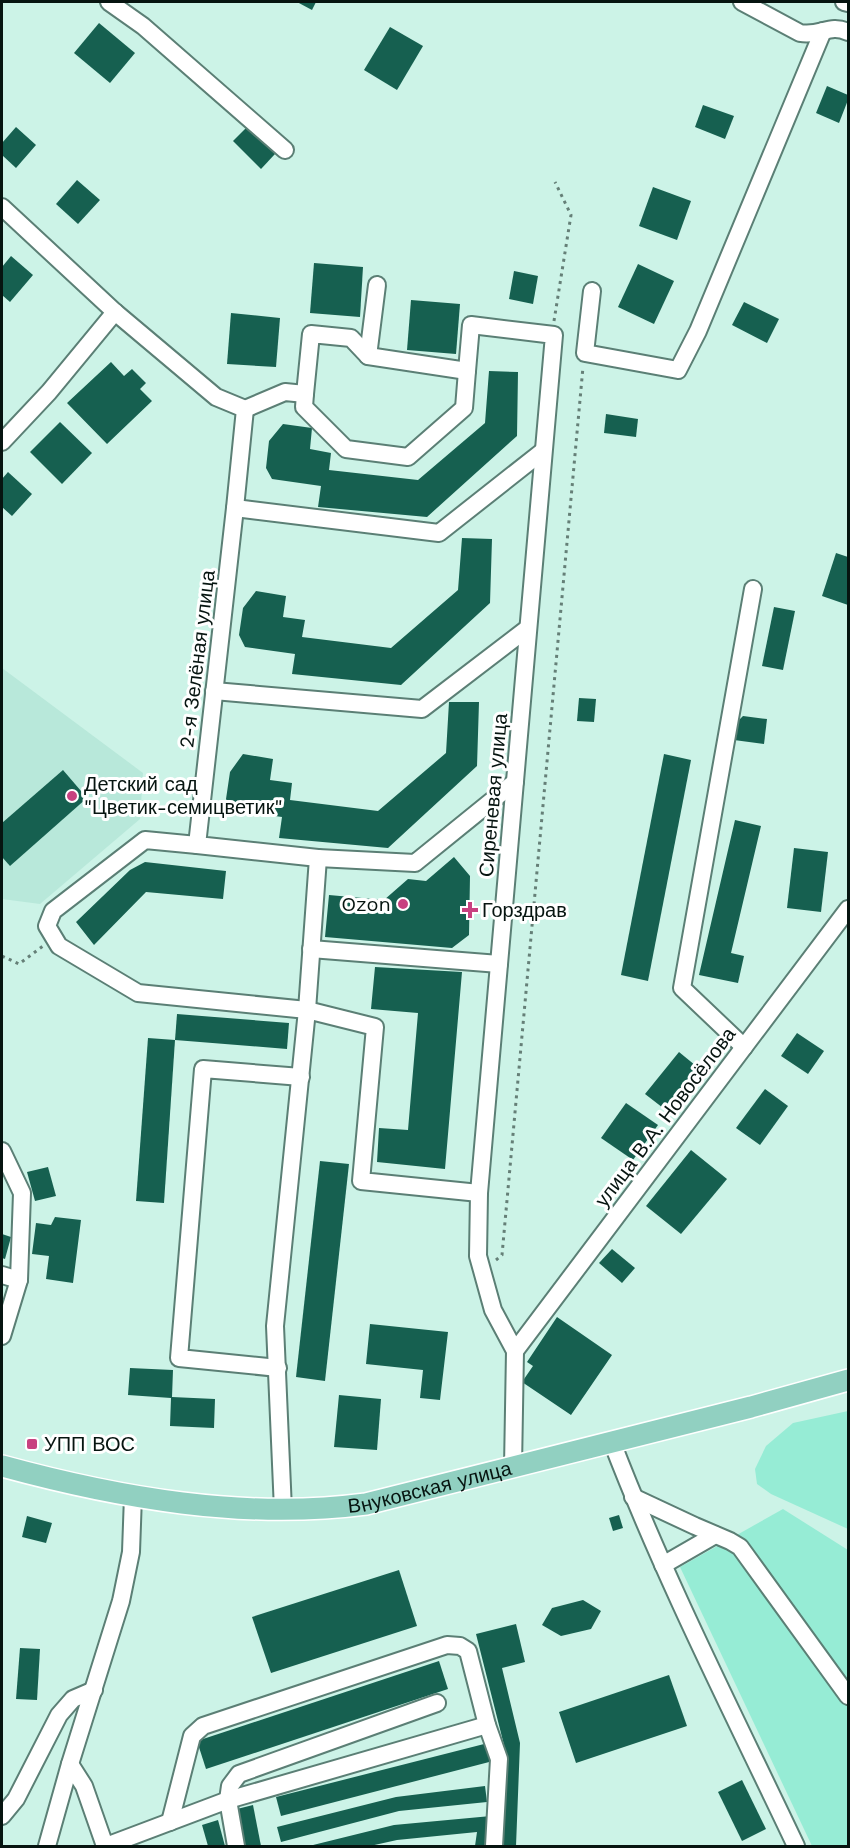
<svg xmlns="http://www.w3.org/2000/svg" width="850" height="1848" viewBox="0 0 850 1848" font-family="'Work Sans',sans-serif">
	<style>
		.built { fill: #b8e8da }
		.green { fill: #96ecd5 }
		.building { fill: #166050 }
		.lines { fill: none; stroke-linecap: round; stroke-linejoin: round }
		.minor-casing { stroke: #5b7f75; stroke-width: 20 }
		.major-casing { stroke: #fff; stroke-width: 24 }
		.path { stroke: #657f77; stroke-width: 3; stroke-dasharray: 3 4.5; stroke-linecap: butt }
		.minor { stroke: #fff; stroke-width: 16 }
		.major { stroke: #91d0c1; stroke-width: 21 }
		.poi-dot { fill: #c84180; stroke: #fff; stroke-width: 2 }
		.labels { text-anchor: middle; stroke-width: 6; stroke-linejoin: round; paint-order: stroke }
		.street-label { font-size: 20px; fill: #061410; stroke: #fff }
		.poi-label { font-size: 20px; fill: #061410; stroke: #fff; text-anchor: start }
	</style>
	<rect width="100%" height="100%" fill="#ccf3e7"/>
	<!-- built -->
	<path class="built" d="M2,668L143,773L140,819L40,904L2,899Z"/>
	<!-- green -->
	<g class="green">
		<path d="M848,1411V1529L771,1494L757,1484L755,1469L766,1446L793,1423Z"/>
		<path d="M783,1509L848,1550V1846H812L680,1567Z"/>
	</g>
	<!-- building -->
	<g class="building">
		<path d="M297,2H316L312,10Z"/>
		<path d="M99,23L135,53L110,83L74,53Z"/>
		<path d="M390,27L423,46L397,90L364,70Z"/>
		<path d="M827,86L848,95V100L839,123L816,113Z"/>
		<path d="M703,105L734,116L725,139L695,127Z"/>
		<path d="M248,126L275,154L261,169L233,141Z"/>
		<path d="M16,127L36,145L16,168L2,155V143Z"/>
		<path d="M77,180L100,200L78,224L56,204Z"/>
		<path d="M653,187L691,201L677,240L639,226Z"/>
		<path d="M11,256L33,275L10,302L2,295V267Z"/>
		<path d="M314,263L363,267L360,317L310,313Z"/>
		<path d="M638,264L674,281L654,324L618,307Z"/>
		<path d="M514,271L538,276L533,304L509,299Z"/>
		<path d="M411,300L460,304L456,354L407,350Z"/>
		<path d="M744,302L779,319L767,343L732,325Z"/>
		<path d="M231,313L280,318L276,367L227,364Z"/>
		<path d="M111,362L124,376L132,369L146,383L140,389L152,401L107,444L67,403Z"/>
		<path d="M489,371L518,372L517,436L427,517L318,507L321,486L272,479L266,468L269,441L283,424L312,428L310,449L331,453L329,470L418,480L485,423Z"/>
		<path d="M606,414L638,419L636,437L604,433Z"/>
		<path d="M60,422L92,453L62,484L30,452Z"/>
		<path d="M8,472L32,494L12,516L2,507V479Z"/>
		<path d="M462,538L492,539L490,603L401,685L292,674L295,654L245,647L239,635L243,608L256,591L286,596L283,617L305,620L302,637L391,648L458,590Z"/>
		<path d="M836,553L848,557V605L822,596Z"/>
		<path d="M774,607L795,611L783,670L762,666Z"/>
		<path d="M579,698L596,699L594,722L577,721Z"/>
		<path d="M449,702H479L477,766L388,848L279,838L282,817L232,810L226,799L230,772L243,754L273,759L270,780L292,783L290,800L378,811L446,753Z"/>
		<path d="M743,716L767,719L764,744L734,740L736,723Z"/>
		<path d="M664,754L691,760L648,981L621,975Z"/>
		<path d="M63,770L87,798L10,866L2,857V823Z"/>
		<path d="M735,820L761,826L731,953L744,956L738,983L699,975Z"/>
		<path d="M794,848L828,852L821,912L787,908Z"/>
		<path d="M454,857L470,876L469,935L452,948L325,937L329,895L384,900L408,879L426,881Z"/>
		<path d="M145,862L226,871L223,899L146,892L94,945L76,922L130,870Z"/>
		<path d="M375,967L462,972L445,1169L377,1162L379,1128L408,1130L418,1013L371,1009Z"/>
		<path d="M177,1014L289,1023L287,1049L175,1040Z"/>
		<path d="M797,1033L824,1051L808,1074L781,1056Z"/>
		<path d="M148,1038L175,1040L164,1203L136,1201Z"/>
		<path d="M679,1052L701,1070L667,1111L645,1094Z"/>
		<path d="M765,1089L788,1106L760,1145L736,1128Z"/>
		<path d="M626,1103L658,1125L633,1160L601,1138Z"/>
		<path d="M691,1150L727,1179L681,1234L646,1206Z"/>
		<path d="M320,1161L349,1164L325,1381L296,1377Z"/>
		<path d="M48,1167L56,1196L35,1201L27,1172Z"/>
		<path d="M55,1217L81,1220L73,1283L46,1279L49,1256L32,1254L36,1223L51,1225Z"/>
		<path d="M2,1234L11,1237L5,1259L2,1258Z"/>
		<path d="M612,1249L635,1268L622,1283L599,1263Z"/>
		<path d="M557,1317L612,1355L571,1415L522,1382L533,1366L527,1362Z"/>
		<path d="M370,1324L448,1332L440,1400L420,1398L423,1370L366,1364Z"/>
		<path d="M130,1368L173,1370L172,1397L215,1399L214,1428L170,1426L171,1398L128,1395Z"/>
		<path d="M339,1395L381,1399L377,1450L334,1447Z"/>
		<path d="M619,1515L623,1528L613,1531L609,1518Z"/>
		<path d="M27,1516L52,1523L46,1543L22,1537Z"/>
		<path d="M399,1570L417,1626L271,1673L252,1617Z"/>
		<path d="M583,1600L601,1611L591,1629L561,1636L542,1625L552,1608Z"/>
		<path d="M516,1624L525,1662L502,1668L520,1743L516,1846H501L504,1745L476,1634Z"/>
		<path d="M20,1648L40,1649L37,1700L16,1699Z"/>
		<path d="M439,1661L448,1689L206,1769L197,1741Z"/>
		<path d="M669,1675L687,1726L576,1763L559,1712Z"/>
		<path d="M488,1743L493,1761L281,1816L276,1797Z"/>
		<path d="M742,1780L766,1829L742,1841L718,1792Z"/>
		<path d="M485,1786L487,1802L399,1811L281,1842L277,1827L396,1797Z"/>
		<path d="M253,1805L261,1846H244L237,1809Z"/>
		<path d="M491,1816L488,1846H475L477,1832L397,1840L370,1846H309L394,1825Z"/>
		<path d="M218,1820L225,1846H208L202,1825Z"/>
	</g>
	<g class="lines">
		<defs>
			<g id="minor">
				<path d="M109,2L143,26L285,150"/>
				<path d="M742,2L800,33C821,37 829,23 848,32"/>
				<path d="M844,2L848,3"/>
				<path d="M2,207L115,312L216,397L245,409L235,508L197,845L318,858L307,1010L275,1326L283,1510"/>
				<path d="M592,291L585,353L678,370L698,331L823,31"/>
				<path d="M368,356L377,285"/>
				<path d="M305,394L304,407L346,449L408,457L464,408L467,371"/>
				<path d="M245,409L285,392L305,394L311,334L351,338L368,356L467,371L471,325L554,335L479,1193L478,1256L493,1310L515,1351L513,1467"/>
				<path d="M2,442L49,392L115,312"/>
				<path d="M235,508L439,533L543,451"/>
				<path d="M214,691L422,709L528,628"/>
				<path d="M197,845L145,840L53,911L47,926L59,946L138,993L307,1010L375,1027L361,1181L479,1193"/>
				<path d="M318,858L415,863L515,782"/>
				<path d="M311,949L499,964"/>
				<path d="M744,1047L682,988L753,589"/>
				<path d="M2,1151L22,1193L19,1280L2,1336"/>
				<path d="M2,1275L19,1280"/>
				<path d="M515,1351L848,909"/>
				<path d="M278,1368L179,1358L203,1069L301,1077"/>
				<path d="M612,1442C665,1580 733,1713 796,1846"/>
				<path d="M633,1497L695,1526L730,1541L740,1547L848,1696"/>
				<path d="M663,1565L715,1535"/>
				<path d="M70,1764L84,1786L105,1846"/>
				<path d="M2,1816L16,1799L59,1715L73,1699L94,1690"/>
				<path d="M170,1822L192,1736L203,1726L447,1645L460,1646L468,1651L487,1725L499,1759L494,1846"/>
				<path d="M47,1846L70,1764L121,1601L131,1552L133,1496"/>
				<path d="M106,1846L228,1800L487,1725"/>
				<path d="M236,1846L228,1800L230,1786L239,1774L437,1703"/>
			</g>
			<g id="major">
				<path id="s1" d="M2,1466C119,1498 244,1520 366,1504L751,1407L848,1380"/>
			</g>
		</defs>
		<!-- minor casing -->
		<use href="#minor" class="minor-casing"/>
		<!-- major casing -->
		<use href="#major" class="major-casing"/>
		<!-- path -->
		<g class="path">
			<path d="M554,321L571,215L555,182"/>
			<path d="M2,956L19,964L43,946"/>
			<path d="M496,1260L502,1255L583,367"/>
		</g>
		<!-- minor -->
		<use href="#minor" class="minor"/>
		<!-- major -->
		<use href="#major" class="major"/>
	</g>
	<!-- markers -->
	<g class="poi-dot">
		<circle cx="72" cy="796" r="6"/>
		<circle cx="403" cy="904" r="6"/>
		<path d="M467 901h6v6h6v6h-6v6h-6v-6h-6v-6h6z"/>
		<rect x="26" y="1438" width="12" height="12" rx="3"/>
	</g>
	<g class="labels">
		<!-- street labels -->
		<g class="street-label">
			<text transform="translate(197 659) rotate(-83)" y="7">2-я Зелёная улица</text>
			<text transform="translate(493 795) rotate(-85)" y="7">Сиреневая улица</text>
			<text transform="translate(665 1117) rotate(-53)" y="7">улица В.А. Новосёлова</text>
			<text dy="7" stroke="none"><textPath href="#s1" startOffset="434">Внуковская улица</textPath></text>
		</g>
		<!-- poi labels -->
		<g class="poi-label">
			<text x="84" y="791">Детский сад<tspan x="84" dy="23">"Цветик-семицветик"</tspan></text>
			<text x="391" y="911" text-anchor="end">Ozon</text>
			<text x="482" y="917">Горздрав</text>
			<text x="44" y="1451">УПП ВОС</text>
		</g>
	</g>
	<!-- border -->
	<rect width="850" height="1848" fill="none" stroke="#061410" stroke-width="6"/>
</svg>
